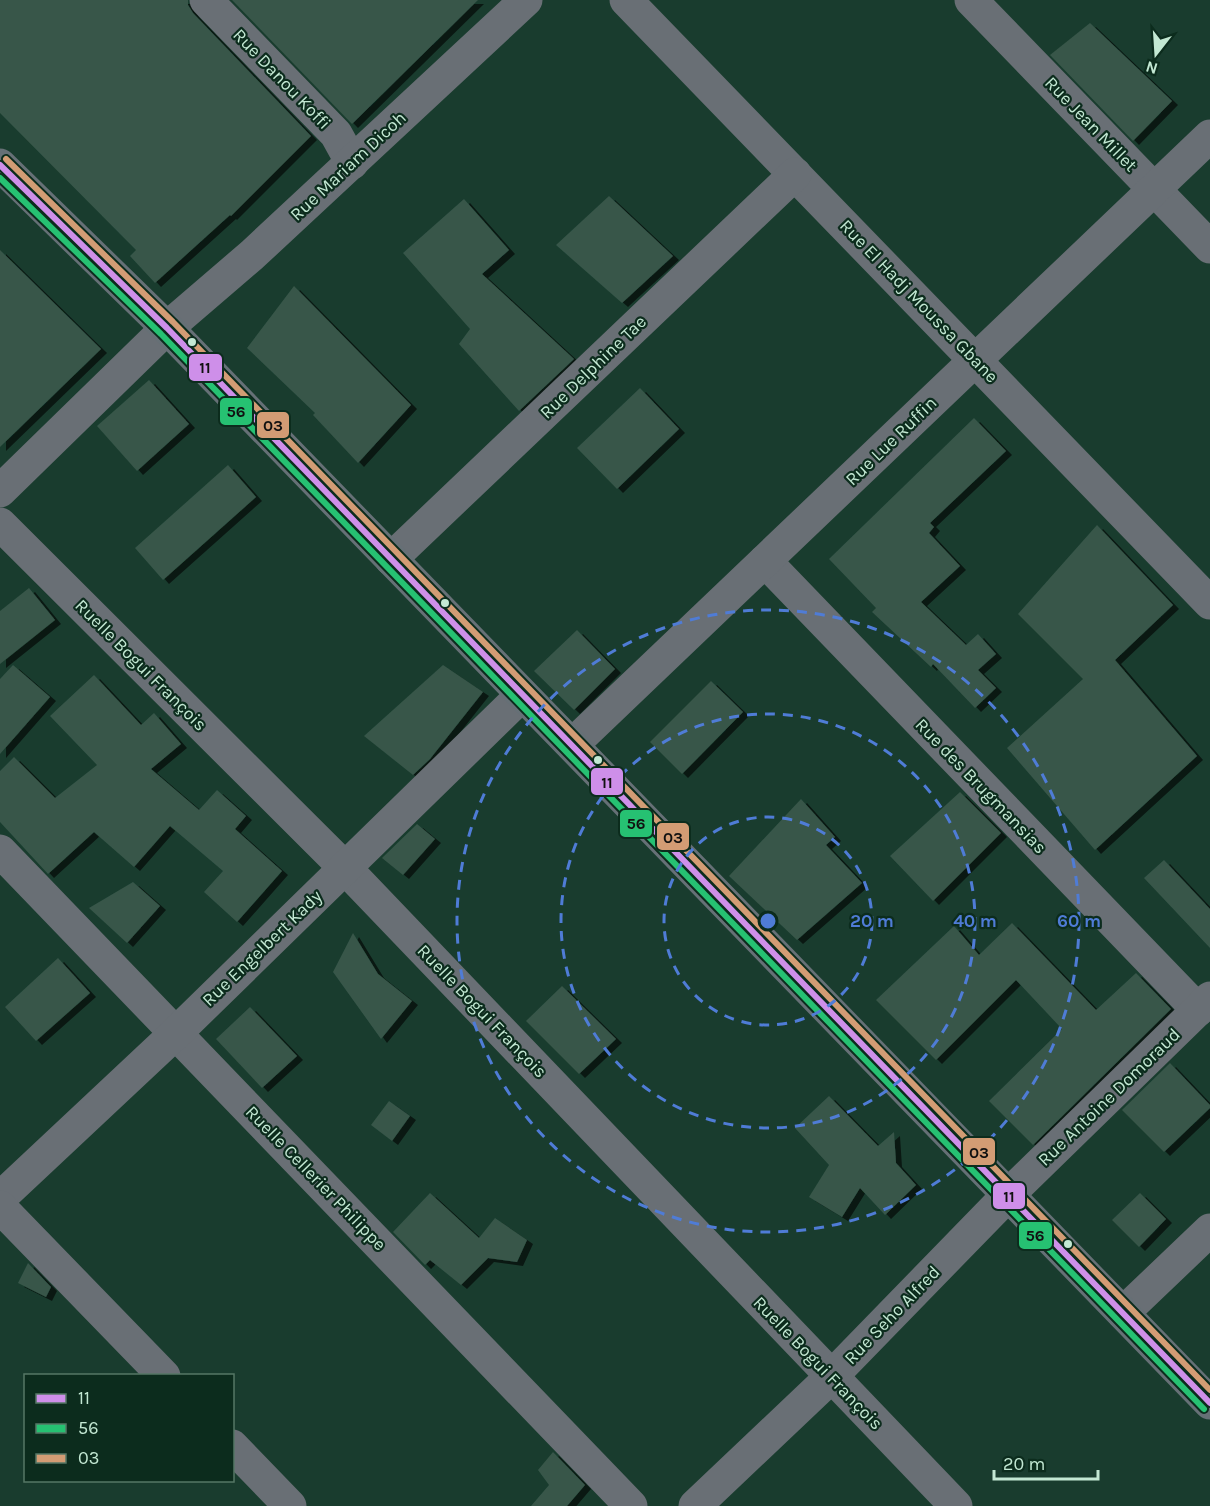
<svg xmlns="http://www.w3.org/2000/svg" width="1210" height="1506" viewBox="0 0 1210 1506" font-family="Karla,sans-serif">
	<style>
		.building { fill: #375649; filter: url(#shadow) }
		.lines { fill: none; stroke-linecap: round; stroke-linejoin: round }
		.street { stroke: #696f75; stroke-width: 33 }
		.secondary { stroke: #667076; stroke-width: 33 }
		.bus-1-casing { stroke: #0c2c1d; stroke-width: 10 }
		.bus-2-casing { stroke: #0c2c1d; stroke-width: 10 }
		.bus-3-casing { stroke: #0c2c1d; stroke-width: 10 }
		.bus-1 { stroke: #ce8fe9; stroke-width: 6 }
		.bus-2 { stroke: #26c172; stroke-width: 6 }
		.bus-3 { stroke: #d39c74; stroke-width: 6 }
		.ring { fill: none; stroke: #4f7cd6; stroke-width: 3; stroke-dasharray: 10 8 }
		.bus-dot { fill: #c3e8d3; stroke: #0c2c1d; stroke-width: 2 }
		.labels { text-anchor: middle; stroke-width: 4.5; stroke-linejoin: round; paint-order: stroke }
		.street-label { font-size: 18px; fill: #c3e8d3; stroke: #0c2c1d }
		.centre { fill: #4f7cd6; stroke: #0c2c1d; stroke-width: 3 }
		.ring-label { font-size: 18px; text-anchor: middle; font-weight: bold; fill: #4f7cd6; stroke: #0c2c1d; stroke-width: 4.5; stroke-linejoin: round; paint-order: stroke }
		.line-badge { stroke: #0c2c1d; stroke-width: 2 }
		.pale-badge-label { font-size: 16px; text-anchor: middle; font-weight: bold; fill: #111 }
	</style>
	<defs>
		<filter id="shadow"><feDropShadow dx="6" dy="4" stdDeviation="0" flood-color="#0009"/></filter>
	</defs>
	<rect width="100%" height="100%" fill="#193c2e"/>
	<!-- building -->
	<g class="building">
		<path d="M0,0H188V5L193,13L311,136L231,216L230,215L155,283L130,256L136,250L0,113Z"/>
		<path d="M232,0H478L352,124Z"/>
		<path d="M1090,23L1172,101L1133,141L1050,55Z"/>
		<path d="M609,196L673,256L622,303L556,245Z"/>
		<path d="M464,199L509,250L482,274L574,359L519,411L459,344L470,329L403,253Z"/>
		<path d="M0,250L101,349L0,447Z"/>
		<path d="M294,286L411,405L358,463L313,415L315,413L247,348Z"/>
		<path d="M149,380L189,424L137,471L97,426Z"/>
		<path d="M640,388L679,429L617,489L577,448Z"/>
		<path d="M974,418L1006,451L930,523L934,527L929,533L960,566L921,602L966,645L978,634L996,654L978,670L996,688L975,708L933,664L931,667L872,612L876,608L829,559Z"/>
		<path d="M228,465L256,497L163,580L135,548Z"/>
		<path d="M1097,525L1173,605L1115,660L1197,756L1095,850L1007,748L1083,679L1018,614Z"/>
		<path d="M29,588L55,620L0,664V611Z"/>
		<path d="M577,630L615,669L574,710L534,671Z"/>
		<path d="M13,665L50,697L0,754V679Z"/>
		<path d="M443,665L483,692L430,759L413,775L364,736Z"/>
		<path d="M94,675L141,725L154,713L181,744L151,769L199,810L217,790L246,816L235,829L282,871L237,922L204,892L223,871L170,826L134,867L94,832L48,874L0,822V771L14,757L55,798L97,765L50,716Z"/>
		<path d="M711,681L743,712L682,774L650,742Z"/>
		<path d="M960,792L1001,833L933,901L890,856Z"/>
		<path d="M801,799L835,837L826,845L862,883L797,940L729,876Z"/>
		<path d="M417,824L435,839L403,875L382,858Z"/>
		<path d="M1164,860L1210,909V948L1144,878Z"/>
		<path d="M133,882L160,906L127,943L89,908Z"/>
		<path d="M1012,923L1096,1010L1136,973L1171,1009L1033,1145L989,1101L1062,1029L1016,980L936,1060L876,1000L954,926L979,955Z"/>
		<path d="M353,933L378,974L412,1001L381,1039L333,972Z"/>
		<path d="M58,958L90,993L36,1041L5,1007Z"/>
		<path d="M562,986L616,1039L579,1074L526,1021Z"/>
		<path d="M250,1007L297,1056L262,1088L216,1039Z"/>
		<path d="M1170,1063L1210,1105V1108L1164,1152L1122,1110Z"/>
		<path d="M829,1096L878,1146L894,1132L896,1163L916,1185L885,1215L860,1188L842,1217L809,1197L829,1165L795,1128Z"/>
		<path d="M389,1101L410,1116L392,1141L371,1125Z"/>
		<path d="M430,1193L479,1238L495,1218L527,1240L517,1262L488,1258L461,1285L430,1260L425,1265L393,1232Z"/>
		<path d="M1140,1193L1166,1219L1139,1247L1112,1220Z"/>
		<path d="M28,1263L51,1287L46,1297L18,1283Z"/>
		<path d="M553,1452L585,1485L567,1506H531L549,1485L538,1470Z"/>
	</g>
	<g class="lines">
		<!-- street -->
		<g class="street">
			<path d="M206,0L336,134L352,163"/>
			<path d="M626,0L1210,603"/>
			<path d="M971,0L1210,247"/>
			<path d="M0,491L167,328L252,255L526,0"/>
			<path d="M0,524L345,868L956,1506"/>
			<path d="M391,559L795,174"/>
			<path d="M765,561L1198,1010"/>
			<path d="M572,745L1210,136"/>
			<path d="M0,851L631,1506"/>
			<path d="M0,1198L176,1033L522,695"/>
			<path d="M0,1207L164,1376"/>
			<path d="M1123,1313L1210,1230"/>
			<path d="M232,1446L290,1506"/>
			<path d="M695,1506L831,1377L1008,1195L1210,998"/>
		</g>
		<!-- secondary -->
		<path class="secondary" d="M0,165L167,328L1210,1403"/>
		<defs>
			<path id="bus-1" d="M0,165L167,328L1210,1403"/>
			<path id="bus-2" d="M0,178L161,334L1204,1409"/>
			<path id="bus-3" d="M6,159L173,322L1210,1390"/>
		</defs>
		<!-- bus-1 casing -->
		<use href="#bus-1" class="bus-1-casing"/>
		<!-- bus-2 casing -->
		<use href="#bus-2" class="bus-2-casing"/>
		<!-- bus-3 casing -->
		<use href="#bus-3" class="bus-3-casing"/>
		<!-- bus-1 -->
		<use href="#bus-1" class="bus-1"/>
		<!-- bus-2 -->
		<use href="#bus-2" class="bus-2"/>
		<!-- bus-3 -->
		<use href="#bus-3" class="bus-3"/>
	</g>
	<!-- distance rings -->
	<g class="ring">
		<circle cx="768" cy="921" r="104"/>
		<circle cx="768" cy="921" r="207"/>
		<circle cx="768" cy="921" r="311"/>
	</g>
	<!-- markers -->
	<g class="bus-dot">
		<circle cx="192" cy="342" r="5"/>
		<circle cx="445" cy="603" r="5"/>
		<circle cx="598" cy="760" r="5"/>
		<circle cx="1068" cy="1244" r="5"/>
	</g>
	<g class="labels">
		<!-- street labels -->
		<g class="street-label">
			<text transform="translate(282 79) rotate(46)" y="6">Rue Danou Koffi</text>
			<text transform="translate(1091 124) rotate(46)" y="6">Rue Jean Millet</text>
			<text transform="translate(348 166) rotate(-43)" y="6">Rue Mariam Dicoh</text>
			<text transform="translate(919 301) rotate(46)" y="6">Rue El Hadj Moussa Gbane</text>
			<text transform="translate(593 367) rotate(-44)" y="6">Rue Delphine Tae</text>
			<text transform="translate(891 441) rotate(-44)" y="6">Rue Lue Ruffin</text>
			<text transform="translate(141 665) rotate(45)" y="6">Ruelle Bogui François</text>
			<text transform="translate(981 786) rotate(46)" y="6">Rue des Brugmansias</text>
			<text transform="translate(262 948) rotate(-44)" y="6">Rue Engelbert Kady</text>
			<text transform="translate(482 1011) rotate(46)" y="6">Ruelle Bogui François</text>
			<text transform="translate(1109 1097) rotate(-44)" y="6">Rue Antoine Domoraud</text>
			<text transform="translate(316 1178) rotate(46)" y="6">Ruelle Cellerier Philippe</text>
			<text transform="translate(892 1315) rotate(-46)" y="6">Rue Seho Alfred</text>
			<text transform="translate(818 1363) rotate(46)" y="6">Ruelle Bogui François</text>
		</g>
	</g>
	<circle cx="768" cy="921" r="9" class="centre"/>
	<g class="ring-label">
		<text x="872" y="927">20 m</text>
		<text x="975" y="927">40 m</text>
		<text x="1079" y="927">60 m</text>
	</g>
	<g class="line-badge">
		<rect x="188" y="353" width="35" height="29" rx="6" fill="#ce8fe9"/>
		<rect x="219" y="397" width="34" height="29" rx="6" fill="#26c172"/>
		<rect x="256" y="411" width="34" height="28" rx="6" fill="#d39c74"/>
		<rect x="590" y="767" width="34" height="29" rx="6" fill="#ce8fe9"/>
		<rect x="619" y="809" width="34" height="29" rx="6" fill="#26c172"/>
		<rect x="656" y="822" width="34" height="29" rx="6" fill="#d39c74"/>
		<rect x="962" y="1137" width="34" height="29" rx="6" fill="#d39c74"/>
		<rect x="992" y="1182" width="34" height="28" rx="6" fill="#ce8fe9"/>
		<rect x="1018" y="1221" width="35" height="29" rx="6" fill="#26c172"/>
	</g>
	<g class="pale-badge-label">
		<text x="205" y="373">11</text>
		<text x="236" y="417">56</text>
		<text x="273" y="431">03</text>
		<text x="607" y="788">11</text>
		<text x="636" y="829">56</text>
		<text x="673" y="843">03</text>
		<text x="979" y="1158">03</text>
		<text x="1009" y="1202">11</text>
		<text x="1035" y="1241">56</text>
	</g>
	<!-- legend -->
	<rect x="24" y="1374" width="210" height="108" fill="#0c2c1d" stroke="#557766" stroke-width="1.5"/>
	<rect x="36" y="1394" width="30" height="9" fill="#ce8fe9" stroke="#557766" stroke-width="1.5"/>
	<text x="78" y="1404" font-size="18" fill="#c3e8d3">11</text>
	<rect x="36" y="1424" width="30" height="9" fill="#26c172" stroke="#557766" stroke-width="1.5"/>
	<text x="78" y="1434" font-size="18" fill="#c3e8d3">56</text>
	<rect x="36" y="1454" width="30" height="9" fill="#d39c74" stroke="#557766" stroke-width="1.5"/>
	<text x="78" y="1464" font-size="18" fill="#c3e8d3">03</text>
	<!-- north arrow -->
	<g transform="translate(1156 54) rotate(197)" stroke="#0c2c1d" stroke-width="4.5" paint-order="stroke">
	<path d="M0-4.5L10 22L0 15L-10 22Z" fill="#c3e8d3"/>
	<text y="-9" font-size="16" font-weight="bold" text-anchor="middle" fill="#c3e8d3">N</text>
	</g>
	<!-- scale -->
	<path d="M994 1470v9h104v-9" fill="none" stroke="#c3e8d3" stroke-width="3"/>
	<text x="1003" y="1470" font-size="18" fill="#c3e8d3" stroke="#0c2c1d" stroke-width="4.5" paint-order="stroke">20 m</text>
</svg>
